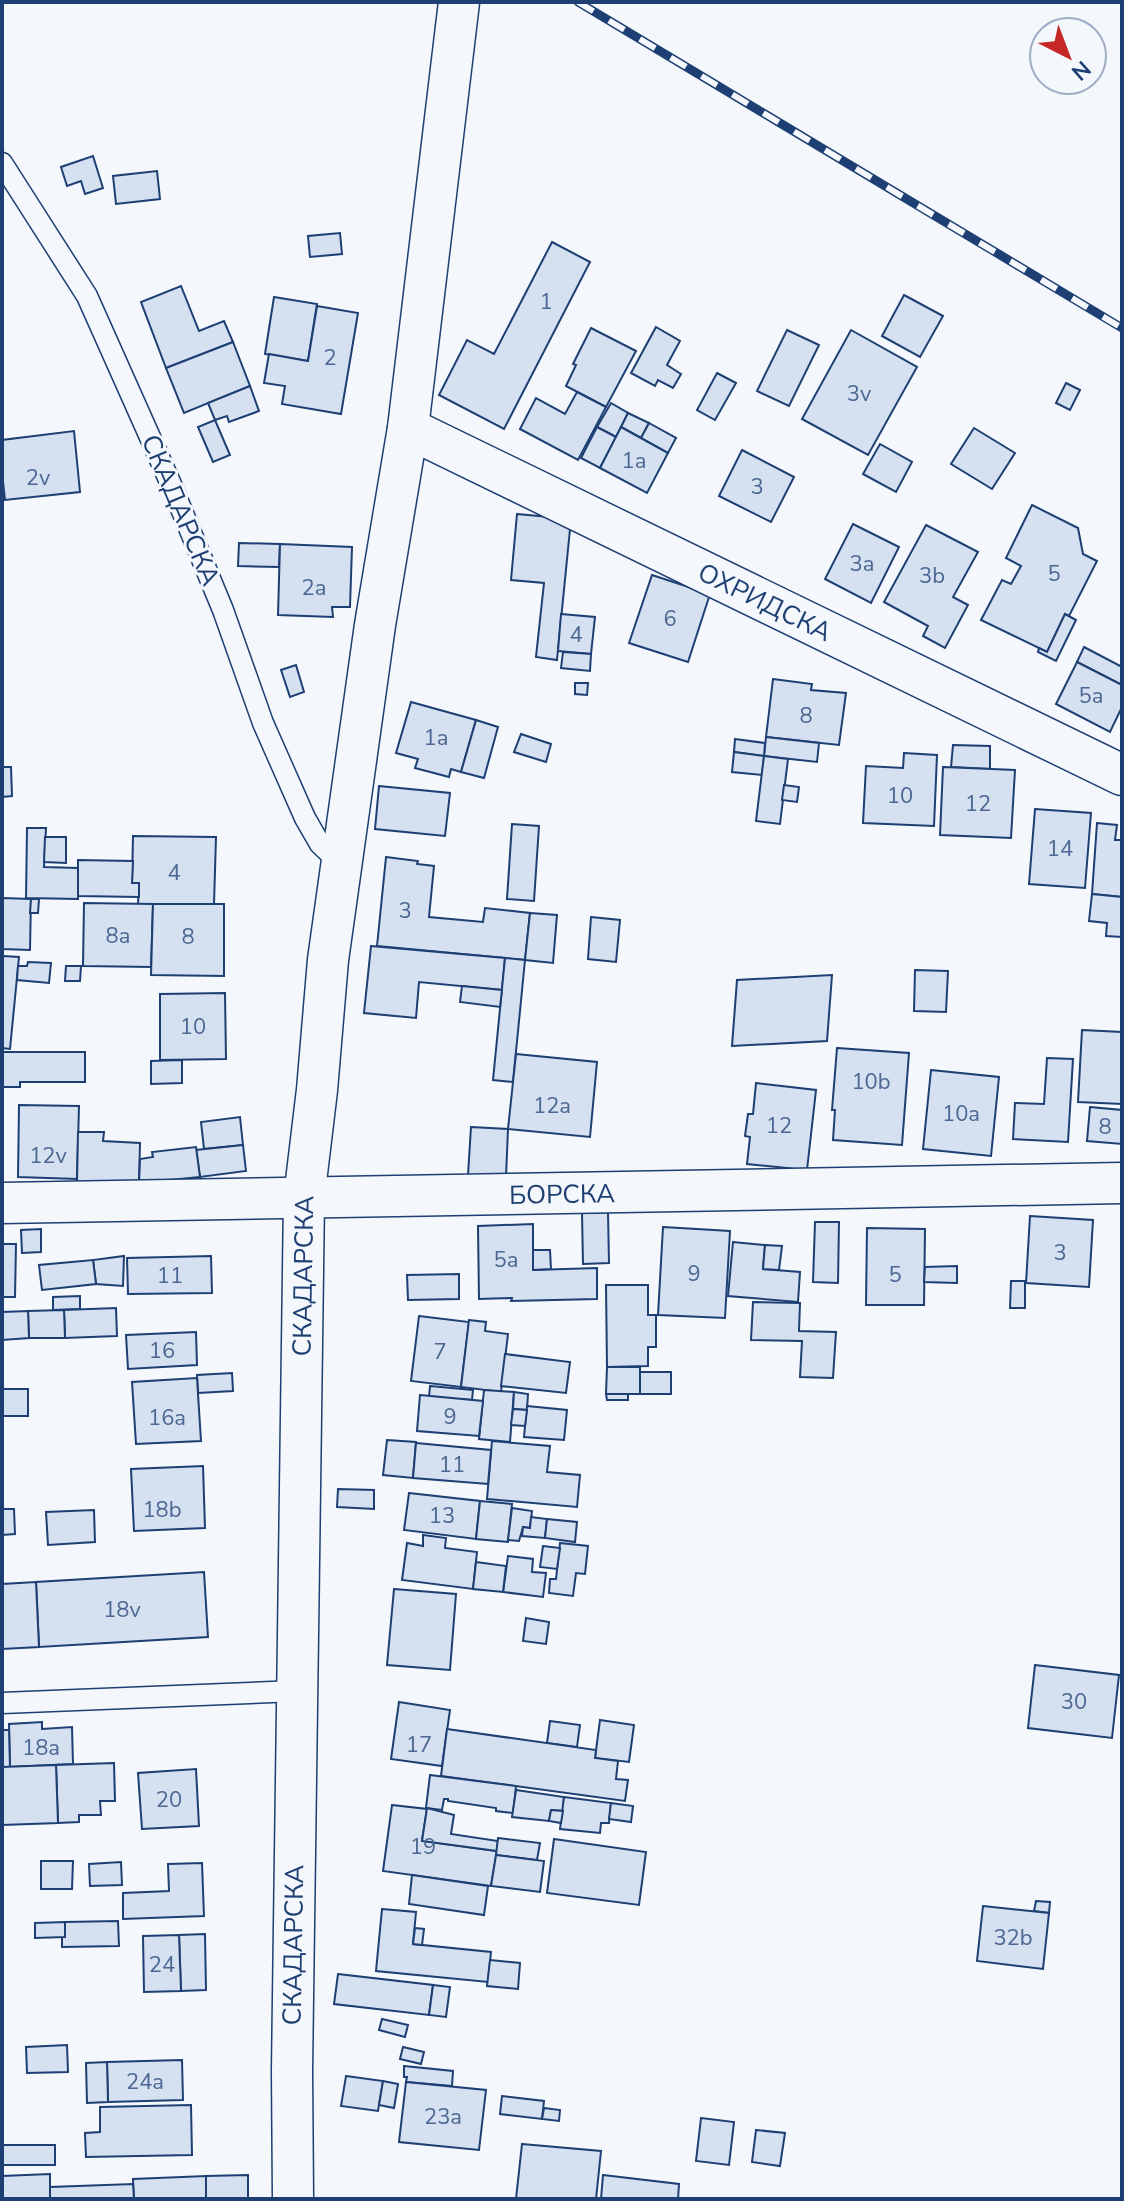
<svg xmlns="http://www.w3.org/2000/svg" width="1124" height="2201" viewBox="0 0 1124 2201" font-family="'Nunito Sans',sans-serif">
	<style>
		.building { fill: #d5e0f0; stroke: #1d3f73; stroke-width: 2 }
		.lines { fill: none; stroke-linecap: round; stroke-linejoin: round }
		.service-casing { stroke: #1d3f73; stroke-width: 23 }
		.minor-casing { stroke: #1d3f73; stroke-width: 43 }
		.service { stroke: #f4f7fb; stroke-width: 20 }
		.minor { stroke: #f4f7fb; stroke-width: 40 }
		.rail-casing { stroke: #1d3f73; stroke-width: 9 }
		.rail { stroke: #f4f7fb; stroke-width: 6; stroke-dasharray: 18; stroke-linecap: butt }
		.labels { text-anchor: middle; stroke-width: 6; stroke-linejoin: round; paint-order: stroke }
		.number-label { font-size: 22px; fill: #4b6792 }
		.street-label { font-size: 26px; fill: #1d3f73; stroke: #f4f7fb }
	</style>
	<rect width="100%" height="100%" fill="#f4f7fb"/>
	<!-- building -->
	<g class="building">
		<path d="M93,156L103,188L85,194L81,181L67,186L61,167Z"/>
		<path d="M157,171L160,199L116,204L113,176Z"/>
		<path d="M340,233L342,254L310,257L308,236Z"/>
		<path d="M552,242L590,262L504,429L439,395L467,340L494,354Z"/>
		<path d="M181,286L199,331L224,321L233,342L166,368L141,302Z"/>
		<path d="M904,295L943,316L920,357L882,336Z"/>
		<path d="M274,297L317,304L308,361L265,354Z"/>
		<path d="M317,306L358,313L341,414L282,404L285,386L264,383L269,354L308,361Z"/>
		<path d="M656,327L680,341L667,365L681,374L673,388L658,380L655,386L631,373Z"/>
		<path d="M591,328L636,351L606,407L566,386L576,365L573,364Z"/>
		<path d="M787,330L819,345L789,406L757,391Z"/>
		<path d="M851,330L917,367L868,455L802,419Z"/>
		<path d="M233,342L250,386L184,413L166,368Z"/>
		<path d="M717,373L736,383L715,420L697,410Z"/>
		<path d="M1066,383L1080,390L1070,410L1056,403Z"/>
		<path d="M250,386L259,411L229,422L227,416L215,420L208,403Z"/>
		<path d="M577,392L606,407L578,460L520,429L536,398L565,414Z"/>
		<path d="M611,403L628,413L616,437L597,427Z"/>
		<path d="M628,413L649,423L641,438L621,427Z"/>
		<path d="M215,420L230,455L213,462L198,427Z"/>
		<path d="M649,423L676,438L668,453L641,438Z"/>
		<path d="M597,427L616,437L600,468L581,458Z"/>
		<path d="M621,427L668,453L647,493L600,468Z"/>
		<path d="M974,428L1015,453L992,489L951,464Z"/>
		<path d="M74,431L80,492L5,500L2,472V440Z"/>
		<path d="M880,444L912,462L896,492L863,474Z"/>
		<path d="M742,450L794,477L771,522L719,496Z"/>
		<path d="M1032,505L1078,528L1083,554L1097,561L1069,616L1065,614L1047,652L981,620L1002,580L1011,584L1021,566L1006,558Z"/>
		<path d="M517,514L571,519L557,660L536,657L544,583L511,580Z"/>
		<path d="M853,524L899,547L871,603L825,579Z"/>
		<path d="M926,525L978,552L953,597L968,605L945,648L923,636L928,626L884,602Z"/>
		<path d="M239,543L280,544L279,567L238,566Z"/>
		<path d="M280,544L352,547L350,607H332L333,617L278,615Z"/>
		<path d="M652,575L710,594L688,662L629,643Z"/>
		<path d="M561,614L595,617L591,654L558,651Z"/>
		<path d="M1065,614L1076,620L1056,661L1038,652L1039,648L1047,652Z"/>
		<path d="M1084,647L1120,666L1122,663V685L1077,662Z"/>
		<path d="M563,652L591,654L590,671L561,668Z"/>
		<path d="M1077,662L1122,685V707L1110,732L1056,704Z"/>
		<path d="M296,665L304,692L290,697L281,670Z"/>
		<path d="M773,679L812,684L811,690L846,693L839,745L766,737Z"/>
		<path d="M575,683H588L587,695L575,694Z"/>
		<path d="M411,702L476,720L461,772L451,769L449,777L415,768L418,759L396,753Z"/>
		<path d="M476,720L498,727L484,778L461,772Z"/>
		<path d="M521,734L551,744L546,762L514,752Z"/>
		<path d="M766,737L819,743L817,762L764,756Z"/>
		<path d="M735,739L765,743L764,756L734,752Z"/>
		<path d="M953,745L990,746V769L951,767Z"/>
		<path d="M734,752L764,756L762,775L732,772Z"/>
		<path d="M904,753L937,755L934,826L863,823L866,766L903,768Z"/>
		<path d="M764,756L788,759L780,824L756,821Z"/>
		<path d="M2,767H11L12,796L2,797Z"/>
		<path d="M943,767L1015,770L1011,838L940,835Z"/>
		<path d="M784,785L799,787L797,802L782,800Z"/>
		<path d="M379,786L450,793L445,836L375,829Z"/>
		<path d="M1035,809L1091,813L1085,888L1029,884Z"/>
		<path d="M1097,823L1117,825L1115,840H1122V897L1092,894Z"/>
		<path d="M512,824L539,826L534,901L507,899Z"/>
		<path d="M27,828H46L44,867L78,868V899L26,898Z"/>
		<path d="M133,836L216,837L214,904H138L139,883H132Z"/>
		<path d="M45,837H66V863L44,862Z"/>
		<path d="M386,857L418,861L417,864L434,866L429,917L483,922L485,908L530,913L525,960L377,946Z"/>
		<path d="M78,860L133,861L132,883H139V897L78,896Z"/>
		<path d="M1092,894L1122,897V937L1106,936L1107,923L1089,921Z"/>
		<path d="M2,898L31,899L30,950L2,949Z"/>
		<path d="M31,899H39L38,913H30Z"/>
		<path d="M84,903L153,904L151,967L83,966Z"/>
		<path d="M153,904H224V976L151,975Z"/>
		<path d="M530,913L557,915L553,963L525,960Z"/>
		<path d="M591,917L620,920L616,962L588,959Z"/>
		<path d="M371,946L505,958L502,990L419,982L416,1018L364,1013Z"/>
		<path d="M3,956L19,957L10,1049L2,1048Z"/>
		<path d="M505,958L525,960L513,1082L493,1080Z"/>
		<path d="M28,962L51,963L49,983L17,980L18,966H27Z"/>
		<path d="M66,966H81L80,981H65Z"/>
		<path d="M915,970L948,971L946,1012L914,1011Z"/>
		<path d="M832,975L827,1041L732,1046L737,980Z"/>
		<path d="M462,986L502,990L500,1007L460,1002Z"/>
		<path d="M225,993L226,1059L160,1060V994Z"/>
		<path d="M1082,1030L1122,1032V1104L1078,1102Z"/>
		<path d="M837,1048L909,1053L902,1145L833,1140L835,1110H832Z"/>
		<path d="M2,1052H85V1082H20V1087H2Z"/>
		<path d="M516,1054L597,1062L590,1137L508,1129Z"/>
		<path d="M1047,1058L1073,1059L1068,1142L1013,1139L1015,1103L1044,1104Z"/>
		<path d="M182,1060V1083L151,1084V1061Z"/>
		<path d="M931,1070L999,1077L991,1156L923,1149Z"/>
		<path d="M756,1083L816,1090L807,1170L747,1164L750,1137L745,1136L748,1114H753Z"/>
		<path d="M19,1105L79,1106L77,1179L18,1177Z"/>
		<path d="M1090,1107L1122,1110V1144L1087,1141Z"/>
		<path d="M240,1117L243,1145L204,1149L201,1122Z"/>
		<path d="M471,1127L508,1129L506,1177L468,1175Z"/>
		<path d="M78,1132H104L103,1141L140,1143L139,1183H77Z"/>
		<path d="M243,1145L246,1171L200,1177L196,1150Z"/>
		<path d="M196,1147L200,1177L139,1183L140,1159L153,1157L152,1152Z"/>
		<path d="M608,1212L609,1263L583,1264L582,1213Z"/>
		<path d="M1030,1216L1093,1220L1089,1287L1026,1283Z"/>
		<path d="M815,1222H839L838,1283L813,1282Z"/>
		<path d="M533,1224V1270L597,1268V1299L511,1301L512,1298L479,1299L478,1226Z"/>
		<path d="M663,1227L730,1231L725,1318L658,1315Z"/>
		<path d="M867,1228L925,1229L924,1305H866Z"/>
		<path d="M41,1229V1252L22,1253L21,1230Z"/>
		<path d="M733,1242L765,1245L763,1269L800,1272L798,1302L728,1296Z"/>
		<path d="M2,1244H16L15,1297H2Z"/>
		<path d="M765,1245L782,1246L779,1270L763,1269Z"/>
		<path d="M533,1250H550L551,1269L533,1270Z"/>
		<path d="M124,1256L123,1286L96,1284L93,1260Z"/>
		<path d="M211,1256L212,1293L128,1294L127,1258Z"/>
		<path d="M93,1260L96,1284L42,1290L39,1265Z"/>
		<path d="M957,1266V1283L924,1282L925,1267Z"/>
		<path d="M459,1274V1299L408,1300L407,1275Z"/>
		<path d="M1011,1281H1025V1308H1010Z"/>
		<path d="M606,1285H648V1315H656V1347H648V1366L607,1367Z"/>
		<path d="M80,1296V1309L53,1310V1297Z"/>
		<path d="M753,1302L800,1303L799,1331L836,1332L833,1378L800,1377L802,1341L751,1340Z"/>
		<path d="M116,1308L117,1336L65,1338L64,1310Z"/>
		<path d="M64,1310L65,1338H29L28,1311Z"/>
		<path d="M28,1311L29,1338L2,1340V1312Z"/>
		<path d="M419,1316L469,1322L461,1387L411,1381Z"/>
		<path d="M469,1320L486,1322L485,1331L508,1334L501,1392L461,1387Z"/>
		<path d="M196,1332L197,1365L128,1369L126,1335Z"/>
		<path d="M505,1354L570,1362L566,1393L501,1386Z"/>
		<path d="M607,1367H640V1394H606Z"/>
		<rect x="640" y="1372" width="31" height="22"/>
		<path d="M232,1373L233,1391L198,1393L197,1375Z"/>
		<path d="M197,1378L201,1441L136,1444L132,1382Z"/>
		<path d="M430,1386L473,1390L472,1400L429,1397Z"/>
		<rect x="2" y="1389" width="26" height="27"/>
		<path d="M484,1390L514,1392L510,1442L479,1439Z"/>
		<path d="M514,1392L528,1394L527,1410L513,1409Z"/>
		<path d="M606,1394H628V1400H607Z"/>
		<path d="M420,1395L483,1401L479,1436L417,1431Z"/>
		<path d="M527,1406L567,1410L564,1440L524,1437Z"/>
		<path d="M513,1409L527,1410L525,1426L511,1425Z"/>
		<path d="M387,1440L416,1442L413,1478L383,1475Z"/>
		<path d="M492,1441L550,1446L547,1472L580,1475L577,1507L487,1499Z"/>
		<path d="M416,1443L491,1450L488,1484L413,1478Z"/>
		<path d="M203,1466L205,1528L134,1531L131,1469Z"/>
		<path d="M338,1489L374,1490V1509L337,1507Z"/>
		<path d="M409,1493L480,1501L476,1539L404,1530Z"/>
		<path d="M480,1501L512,1504L508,1542L476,1539Z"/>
		<path d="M512,1508L532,1511L530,1528L523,1527L519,1541L508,1540Z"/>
		<path d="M2,1509H14L15,1534L2,1535Z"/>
		<path d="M94,1510L95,1542L48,1545L46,1512Z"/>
		<path d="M531,1517L547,1519L545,1538L522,1536L523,1527L530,1528Z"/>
		<path d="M547,1519L577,1522L575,1542L545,1538Z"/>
		<path d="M423,1535L446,1538L445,1548L477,1552L473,1589L402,1580L407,1543L423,1546Z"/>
		<path d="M560,1543L588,1546L585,1574L576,1573L573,1596L549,1593L550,1579H556Z"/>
		<path d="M543,1546L560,1548L557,1569L540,1567Z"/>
		<path d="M508,1556L533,1559L532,1572L546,1573L543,1597L503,1592Z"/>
		<path d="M476,1562L506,1566L503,1592L473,1589Z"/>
		<path d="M204,1572L208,1637L39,1647L36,1582Z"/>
		<path d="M36,1582L39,1647L2,1649V1584Z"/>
		<path d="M394,1589L456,1594L450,1670L387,1665Z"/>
		<path d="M526,1618L549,1622L546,1644L523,1641Z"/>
		<path d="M1035,1665L1119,1675L1112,1738L1028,1728Z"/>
		<path d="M399,1702L450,1710L442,1766L391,1759Z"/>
		<path d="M600,1720L634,1725L629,1762L595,1758Z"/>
		<path d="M550,1721L580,1725L577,1747L547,1743Z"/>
		<path d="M42,1722V1729L72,1727L73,1764L10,1767L9,1724Z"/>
		<path d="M447,1729L596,1750L595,1758L618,1761L616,1779L628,1780L625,1801L441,1776Z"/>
		<path d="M2,1730H9L10,1767H2Z"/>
		<path d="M114,1763L115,1801H100L101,1815H79V1822L58,1823L56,1765Z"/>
		<path d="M56,1765L58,1823L2,1825V1767Z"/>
		<path d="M196,1769L199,1826L142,1829L138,1773Z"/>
		<path d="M430,1775L516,1786L513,1813L496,1811V1808L448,1801V1799H444L442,1810L426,1808Z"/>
		<path d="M516,1790L564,1797L563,1811L551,1810L549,1821L512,1817Z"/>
		<path d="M564,1797L611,1803L609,1823H601L600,1833L560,1829Z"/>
		<path d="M611,1803L633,1806L631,1822L609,1819Z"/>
		<path d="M392,1805L427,1809L422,1841L497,1851L491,1886L383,1871Z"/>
		<path d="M427,1808L454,1815L451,1834L498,1841L497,1851L422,1841Z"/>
		<path d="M551,1810L563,1811L561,1823L549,1821Z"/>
		<path d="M498,1838L540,1843L537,1860L496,1855Z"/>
		<path d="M554,1839L646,1852L639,1905L547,1893Z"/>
		<path d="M496,1855L544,1861L540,1892L491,1886Z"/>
		<path d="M41,1861H73L72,1889H41Z"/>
		<path d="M121,1862L122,1885L90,1886L89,1864Z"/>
		<path d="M202,1863L204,1916L123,1919V1893L169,1891L168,1864Z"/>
		<path d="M412,1875L488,1886L484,1915L409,1904Z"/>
		<path d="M1036,1901L1050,1902L1049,1913L1034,1911Z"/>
		<path d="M983,1906L1049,1913L1043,1969L977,1961Z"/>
		<path d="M382,1909L416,1912L413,1944L491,1952L488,1982L376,1971Z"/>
		<path d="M118,1921L119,1946L62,1947V1937H65V1922Z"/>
		<path d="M65,1922V1937L35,1938V1923Z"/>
		<path d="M415,1928L424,1929L422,1945L413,1944Z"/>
		<path d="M205,1934L206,1990L181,1991L179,1935Z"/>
		<path d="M179,1935L181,1991L144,1992L143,1936Z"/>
		<path d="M490,1960L520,1963L518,1989L487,1986Z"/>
		<path d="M338,1974L433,1985L429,2015L334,2004Z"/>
		<path d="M433,1985L450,1987L446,2017L429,2015Z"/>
		<path d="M382,2019L408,2025L405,2037L379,2030Z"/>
		<path d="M67,2045L68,2072L27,2073L26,2047Z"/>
		<path d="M403,2047L424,2052L421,2064L400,2059Z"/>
		<path d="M182,2060L183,2100L108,2102L107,2062Z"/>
		<path d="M107,2062L108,2102L87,2103L86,2063Z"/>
		<path d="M404,2066L453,2071L452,2086L406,2082L407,2077H404Z"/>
		<path d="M346,2076L383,2081L378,2111L341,2106Z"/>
		<path d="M383,2081L398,2084L394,2108L379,2105Z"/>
		<path d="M406,2082L486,2090L479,2150L399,2142Z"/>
		<path d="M502,2096L544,2101L542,2119L500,2114Z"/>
		<path d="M191,2105L192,2155L86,2157L85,2133L100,2132V2107Z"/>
		<path d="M544,2108L560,2110L559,2121L542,2119Z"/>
		<path d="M701,2118L734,2122L729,2165L696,2161Z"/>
		<path d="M756,2130L785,2133L780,2166L752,2162Z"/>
		<path d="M522,2144L601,2151L596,2199H516Z"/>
		<rect x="2" y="2145" width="53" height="20"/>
		<path d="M50,2174V2199H2V2176Z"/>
		<path d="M248,2175V2199H206V2176Z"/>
		<path d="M603,2175L679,2184L678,2199H601Z"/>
		<path d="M206,2176V2199H134L133,2179Z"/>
		<path d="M133,2184L134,2199H50V2187Z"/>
	</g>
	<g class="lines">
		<defs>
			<g id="service">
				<path d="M2,163L87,296L170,482L223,610L263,723L305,818L320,844L341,864"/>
				<path d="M2,1703L297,1691"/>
			</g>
			<g id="minor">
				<path d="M408,428L1122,775"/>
				<path d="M2,1203L1122,1183"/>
				<path d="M293,2199L292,2071L304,1198L317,1090L328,960L375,625L408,428L459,2"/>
			</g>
		</defs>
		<!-- service casing -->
		<use href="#service" class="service-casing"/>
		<!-- minor casing -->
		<use href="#minor" class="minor-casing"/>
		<!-- service -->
		<use href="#service" class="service"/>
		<!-- minor -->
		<use href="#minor" class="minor"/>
		<defs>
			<path id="rail" d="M578,2L1122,328"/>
		</defs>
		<!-- rail casing -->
		<use href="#rail" class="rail-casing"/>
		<!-- rail -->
		<use href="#rail" class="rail"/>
	</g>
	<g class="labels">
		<!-- number labels -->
		<g class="number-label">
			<text x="546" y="309">1</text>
			<text x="330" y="365">2</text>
			<text x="859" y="401">3v</text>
			<text x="634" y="468">1a</text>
			<text x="38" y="485">2v</text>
			<text x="757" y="494">3</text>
			<text x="862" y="571">3a</text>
			<text x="1054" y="581">5</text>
			<text x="932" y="583">3b</text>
			<text x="314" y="595">2a</text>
			<text x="670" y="626">6</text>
			<text x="576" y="642">4</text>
			<text x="1091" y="703">5a</text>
			<text x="806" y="723">8</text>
			<text x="436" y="745">1a</text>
			<text x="900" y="803">10</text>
			<text x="978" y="811">12</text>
			<text x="1060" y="856">14</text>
			<text x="174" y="880">4</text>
			<text x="405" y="918">3</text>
			<text x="118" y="943">8a</text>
			<text x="188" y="944">8</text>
			<text x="193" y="1034">10</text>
			<text x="871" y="1089">10b</text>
			<text x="552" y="1113">12a</text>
			<text x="961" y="1121">10a</text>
			<text x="779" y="1133">12</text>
			<text x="1105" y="1134">8</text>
			<text x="48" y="1163">12v</text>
			<text x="1060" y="1260">3</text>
			<text x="506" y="1267">5a</text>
			<text x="694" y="1281">9</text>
			<text x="895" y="1282">5</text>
			<text x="170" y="1283">11</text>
			<text x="162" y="1358">16</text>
			<text x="440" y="1359">7</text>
			<text x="450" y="1424">9</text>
			<text x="167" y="1425">16a</text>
			<text x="452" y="1472">11</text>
			<text x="162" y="1517">18b</text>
			<text x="442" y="1523">13</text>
			<text x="122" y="1617">18v</text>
			<text x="1074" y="1709">30</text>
			<text x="419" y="1752">17</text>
			<text x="41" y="1755">18a</text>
			<text x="169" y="1807">20</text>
			<text x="423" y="1854">19</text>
			<text x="1013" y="1945">32b</text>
			<text x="162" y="1972">24</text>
			<text x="145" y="2089">24a</text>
			<text x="443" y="2124">23a</text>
		</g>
		<!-- street labels -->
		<g class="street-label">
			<text transform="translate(181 510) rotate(67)" y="9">СКАДАРСКА</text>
			<text transform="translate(765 602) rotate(26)" y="9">ОХРИДСКА</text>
			<text transform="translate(562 1194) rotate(-1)" y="9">БОРСКА</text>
			<text transform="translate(303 1276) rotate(-89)" y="9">СКАДАРСКА</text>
			<text transform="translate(293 1945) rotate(-89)" y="9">СКАДАРСКА</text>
		</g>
	</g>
	<!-- border -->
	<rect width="1124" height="2201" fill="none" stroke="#1d3f73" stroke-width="8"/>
	<!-- north arrow -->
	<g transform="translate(1068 56) rotate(138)"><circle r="38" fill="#f4f7fb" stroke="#9eadc5" stroke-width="2"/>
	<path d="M0-6L14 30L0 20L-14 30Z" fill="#c62828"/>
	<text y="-12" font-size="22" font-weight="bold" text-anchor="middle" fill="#1d3f73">N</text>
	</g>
</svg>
